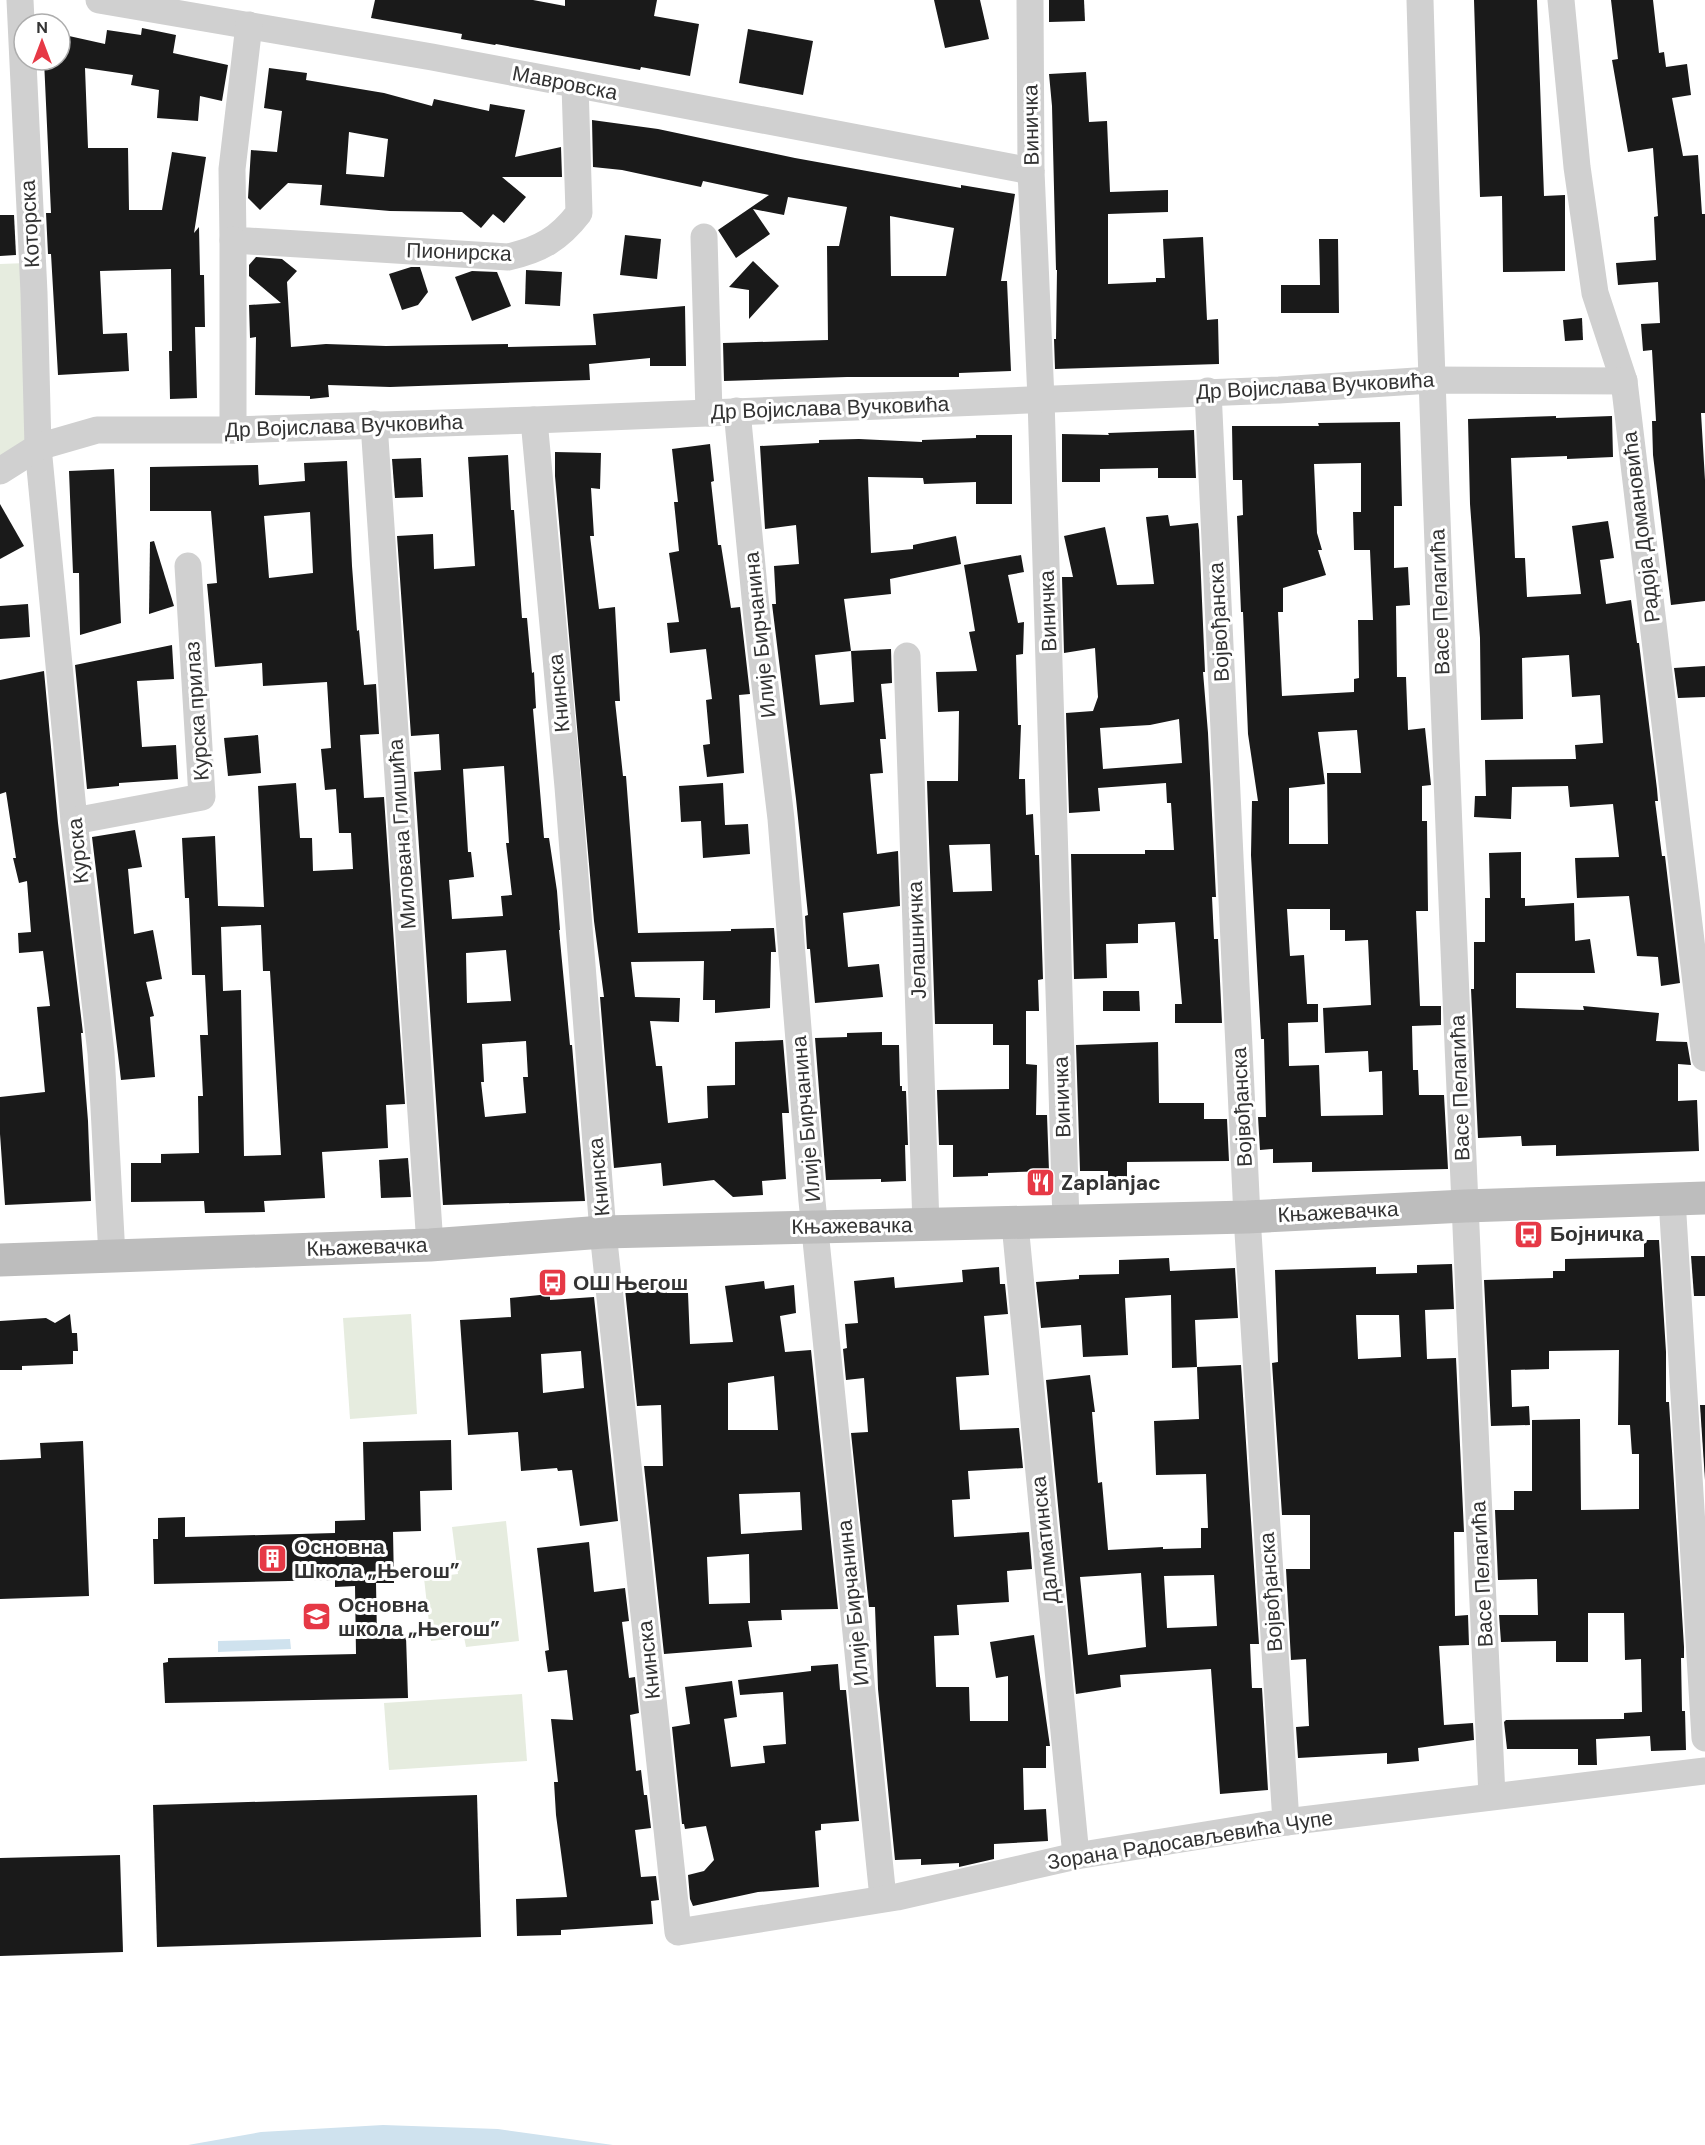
<svg xmlns="http://www.w3.org/2000/svg" width="1705" height="2145" viewBox="0 0 1705 2145" font-family="'DM Sans',sans-serif">
	<style>
		.green { fill: #e6ecdf }
		.water { fill: #cfe2ee }
		.building { fill: #1a1a1a; fill-rule: evenodd }
		.lines { fill: none; stroke-linecap: round; stroke-linejoin: round }
		.minor { stroke: #d0d0d0; stroke-width: 27 }
		.secondary { stroke: #bdbdbd; stroke-width: 33 }
		.labels { text-anchor: middle; stroke-width: 6; stroke-linejoin: round; paint-order: stroke }
		.street-label { font-size: 21px; fill: #333; stroke: #fff }
		.poi-label { font-size: 21px; font-weight: bold; fill: #333; stroke: #fff; text-anchor: start }
	</style>
	<rect width="100%" height="100%" fill="#fff"/>
	<!-- green -->
	<g class="green">
		<path d="M27,263L38,440L0,462V264Z"/>
		<path d="M411,1314L417,1414L350,1419L343,1318Z"/>
		<path d="M506,1521L519,1641L466,1647L464,1637L431,1641L424,1578L458,1574L452,1527Z"/>
		<path d="M522,1694L527,1761L389,1770L384,1703Z"/>
	</g>
	<!-- water -->
	<g class="water">
		<path d="M290,1639L291,1649L218,1652V1641Z"/>
		<path d="M383,2125L498,2129L613,2145H188L261,2132Z"/>
	</g>
	<!-- building -->
	<g class="building">
		<path d="M375,0H533L565,6V0H657L654,16L699,24L690,76L641,67L640,70L496,44L495,45L461,39L462,34L371,18Z"/>
		<path d="M934,0H980L989,39L945,48Z"/>
		<path d="M1049,0H1084L1085,21L1049,22Z"/>
		<path d="M1474,0H1537L1544,196L1565,195V271L1503,272L1502,196L1480,197Z"/>
		<path d="M1611,0H1653L1659,53L1664,52L1666,67L1687,64L1691,95L1672,98L1683,156L1698,155L1702,214H1705V413H1701L1705,480V601L1671,605L1653,455L1652,421H1656L1652,350L1643,351L1641,324L1660,323L1658,282L1618,285L1616,263L1656,260L1654,217L1658,216L1653,148L1628,152L1612,60L1618,59Z"/>
		<path d="M142,28L176,35L173,53L228,65L222,101L200,96L198,121L157,118L159,90L131,85L133,75L85,68L88,148H128L129,210H162L172,152L206,157L194,233L199,227L200,275H204L205,327H195L197,398L170,399L169,351H172L171,269L100,271L103,334L127,333L129,371L58,375L51,254H48L46,213H51L44,60H60V34L105,44L107,30L141,35Z"/>
		<path d="M748,29L813,41L803,95L739,83Z"/>
		<path d="M269,68L307,73L306,80L384,93L432,106L434,99L489,111L490,104L525,110L515,157L561,147L562,177H502L526,197L504,223L493,214L481,228L462,212L390,211L320,205L322,185L288,183L260,210L248,198L251,150L277,152L282,111L264,108ZM349,132L388,139L384,177L346,174Z"/>
		<path d="M1086,72L1089,122L1107,121L1110,192L1168,190V212L1108,214V284L1156,282V278H1165L1163,239L1203,237L1207,320L1218,319L1219,364L1055,369L1054,339H1056L1057,270H1056L1052,106L1049,74Z"/>
		<path d="M592,120L658,129L795,158L961,188V185L1015,194L1001,281H1007L1011,371L959,373V377H847L724,381L723,343L828,340L827,246H839L847,207L788,197L784,215L753,209L770,234L736,258L718,230L769,195L703,181L701,187L622,170L593,167ZM890,216L954,228L946,276H891Z"/>
		<path d="M0,215H14L16,255L0,256Z"/>
		<path d="M625,235L661,239L657,279L620,275Z"/>
		<path d="M1319,239H1338L1339,313H1281V285H1320Z"/>
		<path d="M256,257L282,259L297,271L287,282L291,347L326,344L386,346L508,344V347L596,345L593,314L685,306L686,366H650V358L589,364L590,380L390,387L328,385L329,397L310,399V396L255,395L256,337L250,338L249,305L281,303L249,276V265Z"/>
		<path d="M753,261L779,286L749,319V290L729,287Z"/>
		<path d="M411,267H420L428,292L418,305L402,310L389,274Z"/>
		<path d="M526,270L562,272L560,306L525,304Z"/>
		<path d="M472,271L497,272L511,306L472,321L455,277Z"/>
		<path d="M1582,318L1583,340L1565,341L1563,320Z"/>
		<path d="M1556,416V418L1612,416L1613,457L1567,459V456L1511,458L1515,558H1525L1527,597L1581,594L1572,526L1608,521L1614,558L1600,560L1606,604L1631,600L1637,643H1639L1657,789L1658,801H1655L1662,856H1665L1680,983L1661,986L1658,957L1637,956L1629,896L1577,898L1575,858L1619,857L1613,804L1570,807L1568,786L1512,787L1511,819L1474,817L1475,796H1486L1485,760L1576,759L1575,745L1603,743L1600,695L1572,697L1569,655L1522,658L1523,719L1481,720L1480,638L1470,504L1468,419Z"/>
		<path d="M1400,422L1402,506H1394V568L1408,567L1410,605L1396,606L1397,677H1406L1408,730L1425,728L1431,785L1422,786V821H1427L1428,911H1416L1420,1006H1441V1025L1412,1026L1413,1070H1418L1419,1095H1444L1448,1169L1312,1172V1162L1273,1163V1149L1260,1150L1258,1117H1266L1264,1039H1261L1251,855L1252,801H1258L1248,734L1243,612H1241L1237,516L1243,515L1242,480H1233L1232,426H1319L1318,423ZM1361,463V512H1353L1354,550H1370L1373,620H1358L1359,678L1354,679V692L1282,696L1278,612H1283V588L1326,575L1318,550H1322L1317,533L1314,464ZM1357,730L1361,773H1327L1328,844H1289V788L1325,784L1318,732ZM1287,909H1330V930H1345V941L1368,940L1371,1005L1323,1008L1325,1053L1368,1051L1369,1072L1382,1071L1383,1115L1321,1116L1319,1065L1289,1066L1288,1023L1318,1022V1004H1307L1304,955L1290,956Z"/>
		<path d="M1194,430L1196,478H1158V468L1100,469V482H1062V434L1109,435L1108,433Z"/>
		<path d="M976,435H1012V504H976V482L924,484L923,478L868,477L871,553L913,549V545L956,536L961,564L890,579L891,594L844,599L851,651L891,649L892,683L881,684L886,739H880L883,773L870,774L877,854L898,851L900,906L843,913L848,967L879,964L883,997L815,1003L810,949H807L805,916L808,915L796,799L772,604H776L774,566L799,564L796,525L765,529L760,446L819,443V440L859,439L922,442V440L976,438ZM851,651L854,702L820,705L815,655Z"/>
		<path d="M710,444L714,481L711,482L718,545H721L731,608L740,607L750,694L739,695L744,773L707,777L703,745L710,744L706,700L712,699L706,649L670,653L667,623L679,622L669,553L679,551L674,502H678L672,449Z"/>
		<path d="M555,452L601,453L600,489L591,488L594,536H590L599,609L615,607L620,701H615L623,776H626L638,933L731,931V929L774,928L776,952H771L770,1008L715,1013V1000H703L704,961L631,962L635,997L680,998L679,1022L650,1021L656,1066H662L668,1123L708,1118L707,1086L735,1085V1042L783,1040L789,1113H782L786,1179L762,1181L763,1195L733,1197L714,1180L663,1186L661,1163L614,1168L600,997H604L594,921L555,476Z"/>
		<path d="M508,455L511,510H514L522,618H527L532,673L534,672L536,708L533,709L544,838H549L557,891L560,930H559L570,1045H572L585,1201L443,1205L414,772L441,770L439,734L411,736L397,536L433,534L434,569L475,566L468,457ZM504,766L509,843H506L512,895L501,896L503,916L452,919L449,880L474,877L471,852H468L463,769ZM506,950L511,1001L467,1003L466,953ZM526,1041L528,1077H523L526,1113L485,1117L481,1082H484L482,1044Z"/>
		<path d="M421,458L423,497L395,498L392,459Z"/>
		<path d="M347,461L352,566L357,631L359,630L364,685L376,684L379,734L360,735L364,798L384,797L405,1104L386,1105L388,1148L322,1152L325,1198L264,1201L265,1212L205,1213L204,1201L131,1202V1163H161V1154L199,1153L198,1096H203L200,1035H208L205,975H192L189,898H185L182,838L215,836L218,906L264,907L258,786L296,783L300,838H312L313,871L353,869L351,833H339L336,789L325,790L321,749L331,748L327,682L263,686L262,663L215,667L207,584L217,583L211,511H150V467L258,465L259,485L305,481L304,463ZM310,512L313,573L269,578L264,516ZM261,925L263,971H270L281,1155L244,1156L241,990L223,991L221,927Z"/>
		<path d="M114,469L121,623L80,635L79,573H73L69,471Z"/>
		<path d="M0,504L24,546L0,559Z"/>
		<path d="M1168,515L1170,526L1198,523L1199,530L1205,672H1203L1208,733L1216,897H1212L1214,939H1218L1222,1023H1175V1004H1182L1175,922L1138,924V943L1106,944L1107,978L1074,979L1071,854H1145V850H1174L1171,803H1167L1166,783L1098,788L1100,811L1069,813L1066,713L1093,711L1098,697L1095,648L1064,653L1062,577H1073L1064,536L1105,527L1117,585L1154,584L1146,517ZM1179,719L1182,763L1103,769L1100,728L1150,725Z"/>
		<path d="M154,541L174,606L149,614L150,542Z"/>
		<path d="M1021,555L1024,572L1008,575L1018,623L1024,622L1023,654L1016,655L1018,725H1021L1019,779H1025L1026,815L1033,814L1035,855H1039L1043,979L1038,980L1039,1011H1026V1064L1037,1065L1036,1115H1047L1049,1171L988,1173V1176L953,1177V1145H939L937,1090L1009,1089V1045H993V1024H935L927,781H958L959,711L938,712L936,672L977,671L969,632L975,631L964,565ZM990,844L992,891L953,892L949,845Z"/>
		<path d="M28,604L30,637L0,639V606Z"/>
		<path d="M172,645L174,679L137,681L142,747L176,745L178,779L119,783V786L87,789L75,665Z"/>
		<path d="M1705,666V697L1678,698L1674,668Z"/>
		<path d="M44,671L58,823L83,1033H81L88,1121L91,1201L5,1205L0,1134V1097L45,1092L37,1007L50,1006L43,951L19,953L18,933L31,932L27,881L19,883L13,858H16L6,792L0,794V680Z"/>
		<path d="M258,735L261,773L228,776L224,738Z"/>
		<path d="M723,783L725,825L748,824L750,854L703,858L701,821L681,822L679,786Z"/>
		<path d="M135,830L142,867L128,869L134,934L153,930L162,979L146,982L154,1016L150,1017L155,1077L121,1080L92,837Z"/>
		<path d="M1521,852V898H1525V906L1574,903L1575,941L1590,939L1595,973H1516V1008L1584,1010L1583,1006L1659,1013L1656,1041L1687,1042L1691,1065L1678,1064V1101L1697,1100L1699,1151L1556,1156V1145L1522,1146L1521,1136L1478,1138L1471,989H1474V942H1485V898H1490L1489,853Z"/>
		<path d="M1103,991H1139L1140,1011H1103Z"/>
		<path d="M882,1032V1045H899L900,1086H902V1091H906L908,1145H905L906,1181L881,1182V1179L826,1180L815,1038L847,1037V1033Z"/>
		<path d="M1158,1042L1159,1103H1204V1119H1227L1229,1161L1127,1162V1183H1108V1171H1080L1076,1045Z"/>
		<path d="M408,1158L411,1197L381,1198L379,1160Z"/>
		<path d="M1644,1240H1659L1666,1352V1402H1669L1684,1647V1658H1681L1682,1711H1685L1686,1750L1651,1751L1650,1736L1596,1739L1597,1765H1578V1749H1507L1504,1722L1506,1720L1624,1719V1713L1642,1712L1641,1659L1625,1660L1624,1613H1588V1662H1556V1641L1501,1642L1499,1615H1538L1537,1579L1498,1580L1495,1510H1514V1491H1532V1420L1580,1419L1581,1510L1639,1509V1454H1632L1630,1425H1618L1619,1350L1549,1351V1369L1511,1370L1512,1407L1529,1406L1530,1425L1491,1426L1484,1280L1553,1278V1271H1565V1259L1644,1257Z"/>
		<path d="M1691,1256H1705V1296H1694Z"/>
		<path d="M1169,1258L1170,1271L1235,1268L1238,1318L1195,1320L1197,1367L1172,1368L1171,1295L1125,1298L1128,1355L1083,1357L1081,1325L1041,1328L1036,1282L1079,1279V1275L1119,1274V1260Z"/>
		<path d="M1452,1264L1454,1309L1425,1310L1427,1359L1456,1358L1464,1532H1454L1455,1616L1468,1615L1469,1645L1439,1646L1444,1725L1473,1723L1474,1740L1418,1748L1419,1761L1387,1764V1753L1298,1758L1296,1727L1309,1726L1306,1659L1291,1660L1286,1569H1310V1515H1282L1272,1363L1278,1362L1275,1270L1376,1267V1274L1417,1273V1265ZM1356,1315H1399L1401,1357L1358,1359Z"/>
		<path d="M999,1267L1000,1284H1005L1008,1314L984,1316L989,1375L956,1377L960,1430L1019,1428L1023,1468L968,1471L970,1499L952,1500L954,1537L1029,1532L1032,1569L1007,1571L1009,1602L957,1605L959,1635L934,1636L936,1687H969L970,1721H1008V1676L996,1678L990,1642L1034,1635L1050,1746H1046V1768H1023L1024,1810L1046,1809L1048,1841L994,1844V1859L959,1867V1863L921,1865V1859L895,1860L878,1689L875,1607H869L851,1433L868,1432L864,1378L846,1380L843,1349L847,1348L845,1324L858,1323L854,1281L894,1277L895,1288L963,1282L962,1270Z"/>
		<path d="M764,1281L765,1289L794,1285L796,1313L780,1316L785,1352L811,1350L838,1609L781,1610L782,1620L748,1621L752,1647L664,1654L644,1466H663L661,1405L637,1406L625,1289L667,1288V1293H688L690,1344L733,1342L725,1286ZM774,1376L778,1430H728V1383ZM800,1492L802,1530L741,1534L739,1494ZM749,1554L750,1603L709,1604L707,1557Z"/>
		<path d="M550,1294V1300L594,1297L618,1521L580,1526L572,1470L558,1471L557,1468L521,1471L518,1432L468,1435L460,1320L511,1317L510,1298ZM581,1351L584,1388L543,1393L541,1354Z"/>
		<path d="M70,1314L72,1333H77L78,1351H73V1364L22,1366V1370H0V1321L46,1318L55,1323Z"/>
		<path d="M1241,1365L1259,1644H1250L1252,1688H1262L1268,1790L1220,1794L1211,1669L1120,1675L1121,1687L1076,1694L1046,1380L1090,1375L1095,1412H1092L1098,1483L1102,1482L1108,1550L1163,1547V1549L1201,1548V1528H1208L1206,1474L1156,1475L1154,1421L1199,1419L1197,1367ZM1141,1573L1146,1647L1088,1655L1080,1577ZM1214,1575L1217,1626L1167,1628L1164,1576Z"/>
		<path d="M1700,1405H1705V1480Z"/>
		<path d="M451,1440L452,1490L420,1491L421,1531L393,1532L394,1583H376L377,1637L406,1636L408,1698L165,1703L163,1663L168,1662V1658L356,1654L355,1586L335,1587V1580L154,1584L153,1539H158V1518L185,1517V1537L335,1533V1521L365,1520L363,1442Z"/>
		<path d="M83,1441L89,1596L0,1599V1460L41,1458L40,1443Z"/>
		<path d="M589,1542L594,1592L625,1588L629,1621L622,1622L629,1678L635,1677L639,1713L630,1715L636,1771L641,1770L644,1795H647L651,1828L635,1830L641,1877L656,1876L659,1900L651,1901L653,1924L561,1930V1935L517,1936L516,1899L567,1897L556,1815L554,1782H558L551,1719L573,1720L567,1670L548,1672L545,1651L549,1650L537,1548Z"/>
		<path d="M838,1664L840,1690H846L859,1821L821,1824V1830L815,1831L819,1887L758,1892L693,1906L690,1899L688,1875L704,1871L714,1860L706,1826L685,1829L684,1824H682L672,1727L690,1724L685,1687L732,1681L737,1717L724,1719L731,1767L765,1763L763,1746L786,1744L783,1692L740,1695L738,1680L811,1671V1666Z"/>
		<path d="M477,1795L481,1937L157,1947L153,1805Z"/>
		<path d="M120,1855L123,1952L0,1956V1858Z"/>
	</g>
	<g class="lines">
		<!-- minor -->
		<g class="minor">
			<path d="M20,0L34,293L38,447L74,821L101,1053L112,1256"/>
			<path d="M99,0L432,57L1031,171"/>
			<path d="M1030,0L1031,171L1041,399L1066,1222"/>
			<path d="M1420,0C1437,599 1464,1198 1492,1796"/>
			<path d="M1561,0L1577,167L1595,293L1624,381L1705,1058"/>
			<path d="M249,25L232,169L233,240L508,257C540,250 559,239 579,213L575,85"/>
			<path d="M704,237L709,413"/>
			<path d="M233,240V430"/>
			<path d="M1208,391L1247,1217L1286,1822"/>
			<path d="M737,411L757,618L781,819L812,1201L883,1898"/>
			<path d="M534,420L568,787L603,1232L678,1932L897,1897L1076,1856L1286,1822L1705,1771"/>
			<path d="M374,424L430,1245"/>
			<path d="M0,471L38,447L97,430H233L534,420L1279,390L1431,380L1624,381"/>
			<path d="M907,656L926,1225"/>
			<path d="M74,821L202,797L188,566"/>
			<path d="M1672,1199L1705,1738"/>
			<path d="M1015,1224L1076,1856"/>
		</g>
		<!-- secondary -->
		<path class="secondary" d="M0,1260L430,1245L603,1232L1247,1217L1465,1206L1705,1198"/>
	</g>
	<!-- icons -->
	<defs>
		<symbol id="restaurant-square" viewBox="-11 -11 22 22"><rect x="-9" y="-9" width="18" height="18" rx="4" fill="#e63946" stroke="#fff"/><path d="M-5-6h1v4h1v-4h1v4h1v-4h1v5L-1.5 .5V6h-2V.5L-5-1ZM5-6V6H3V1.5H1.5Q1.5-4 5-6Z" fill="#fff"/></symbol>
		<symbol id="bus-square" viewBox="-11 -11 22 22"><rect x="-9" y="-9" width="18" height="18" rx="4" fill="#e63946" stroke="#fff"/><path d="M-5-6H5V4H4V6H2V4H-2V6H-4V4H-5ZM-3.5-4V0h7V-4ZM-3.5 1.2v1.5H-2V1.2ZM2 1.2v1.5H3.5V1.2Z" fill="#fff"/></symbol>
		<symbol id="building-square" viewBox="-11 -11 22 22"><rect x="-9" y="-9" width="18" height="18" rx="4" fill="#e63946" stroke="#fff"/><path d="M-4-6H4V6H1V3H-1V6H-4ZM-2.5-4.3h1.7v1.8h-1.7ZM.8-4.3h1.7v1.8H.8ZM-2.5-1h1.7V.8h-1.7ZM.8-1h1.7V.8H.8Z" fill="#fff"/></symbol>
		<symbol id="school-square" viewBox="-11 -11 22 22"><rect x="-9" y="-9" width="18" height="18" rx="4" fill="#e63946" stroke="#fff"/><path d="M0-5L7-2L0 1L-7-2ZM-4 1L0 2.5L4 1V4Q0 6-4 4Z" fill="#fff"/></symbol>
	</defs>
	<g fill-rule="evenodd">
		<use href="#restaurant-square" x="1024" y="1166" width="33" height="33"/>
		<use href="#bus-square" x="1512" y="1218" width="33" height="33"/>
		<use href="#bus-square" x="536" y="1266" width="33" height="33"/>
		<use href="#building-square" x="256" y="1542" width="33" height="33"/>
		<use href="#school-square" x="300" y="1600" width="33" height="33"/>
	</g>
	<g class="labels">
		<!-- street labels -->
		<g class="street-label">
			<text transform="translate(565 83) rotate(11)" y="7">Мавровска</text>
			<text transform="translate(1031 125) rotate(-91)" y="7">Виничка</text>
			<text transform="translate(30 224) rotate(-93)" y="7">Которска</text>
			<text transform="translate(459 252) rotate(2)" y="7">Пионирска</text>
			<text transform="translate(1315 386) rotate(-3)" y="7">Др Војислава Вучковића</text>
			<text transform="translate(830 408) rotate(-2)" y="7">Др Војислава Вучковића</text>
			<text transform="translate(344 426) rotate(-2)" y="7">Др Војислава Вучковића</text>
			<text transform="translate(1641 527) rotate(-97)" y="7">Радоја Домановића</text>
			<text transform="translate(1440 602) rotate(-92)" y="7">Васе Пелагића</text>
			<text transform="translate(1048 611) rotate(-92)" y="7">Виничка</text>
			<text transform="translate(1219 622) rotate(-93)" y="7">Војвођанска</text>
			<text transform="translate(760 635) rotate(-96)" y="7">Илије Бирчанина</text>
			<text transform="translate(559 693) rotate(-95)" y="7">Книнска</text>
			<text transform="translate(197 711) rotate(-94)" y="7">Курска прилаз</text>
			<text transform="translate(402 834) rotate(-94)" y="7">Милована Глишића</text>
			<text transform="translate(78 851) rotate(-96)" y="7">Курска</text>
			<text transform="translate(917 940) rotate(-92)" y="7">Јелашничка</text>
			<text transform="translate(1460 1088) rotate(-92)" y="7">Васе Пелагића</text>
			<text transform="translate(1062 1097) rotate(-92)" y="7">Виничка</text>
			<text transform="translate(1242 1107) rotate(-93)" y="7">Војвођанска</text>
			<text transform="translate(806 1119) rotate(-95)" y="7">Илије Бирчанина</text>
			<text transform="translate(599 1177) rotate(-95)" y="7">Книнска</text>
			<text transform="translate(1338 1212) rotate(-3)" y="7">Књажевачка</text>
			<text transform="translate(852 1226) rotate(-1)" y="7">Књажевачка</text>
			<text transform="translate(367 1247) rotate(-2)" y="7">Књажевачка</text>
			<text transform="translate(1045 1540) rotate(-96)" y="7">Далматинска</text>
			<text transform="translate(1482 1574) rotate(-93)" y="7">Васе Пелагића</text>
			<text transform="translate(1271 1592) rotate(-94)" y="7">Војвођанска</text>
			<text transform="translate(853 1603) rotate(-96)" y="7">Илије Бирчанина</text>
			<text transform="translate(649 1660) rotate(-96)" y="7">Книнска</text>
			<text transform="translate(1190 1840) rotate(-9)" y="7">Зорана Радосављевића Чупе</text>
		</g>
		<!-- poi labels -->
		<g class="poi-label">
			<text x="1061" y="1190">Zaplanjac</text>
			<text x="1550" y="1241">Бојничка</text>
			<text x="573" y="1290">ОШ Његош</text>
			<text x="294" y="1554">Основна<tspan x="294" dy="24">Школа „Његош”</tspan></text>
			<text x="338" y="1612">Основна<tspan x="338" dy="24">школа „Његош”</tspan></text>
		</g>
	</g>
	<!-- north arrow -->
	<g transform="translate(42 42)"><circle r="28" fill="#ffffff" stroke="#adadad" stroke-width="1.5"/>
	<path d="M0-4.5L10 22L0 15L-10 22Z" fill="#e63946"/>
	<text y="-9" font-size="16" font-weight="bold" text-anchor="middle" fill="#333333">N</text>
	</g>
</svg>
